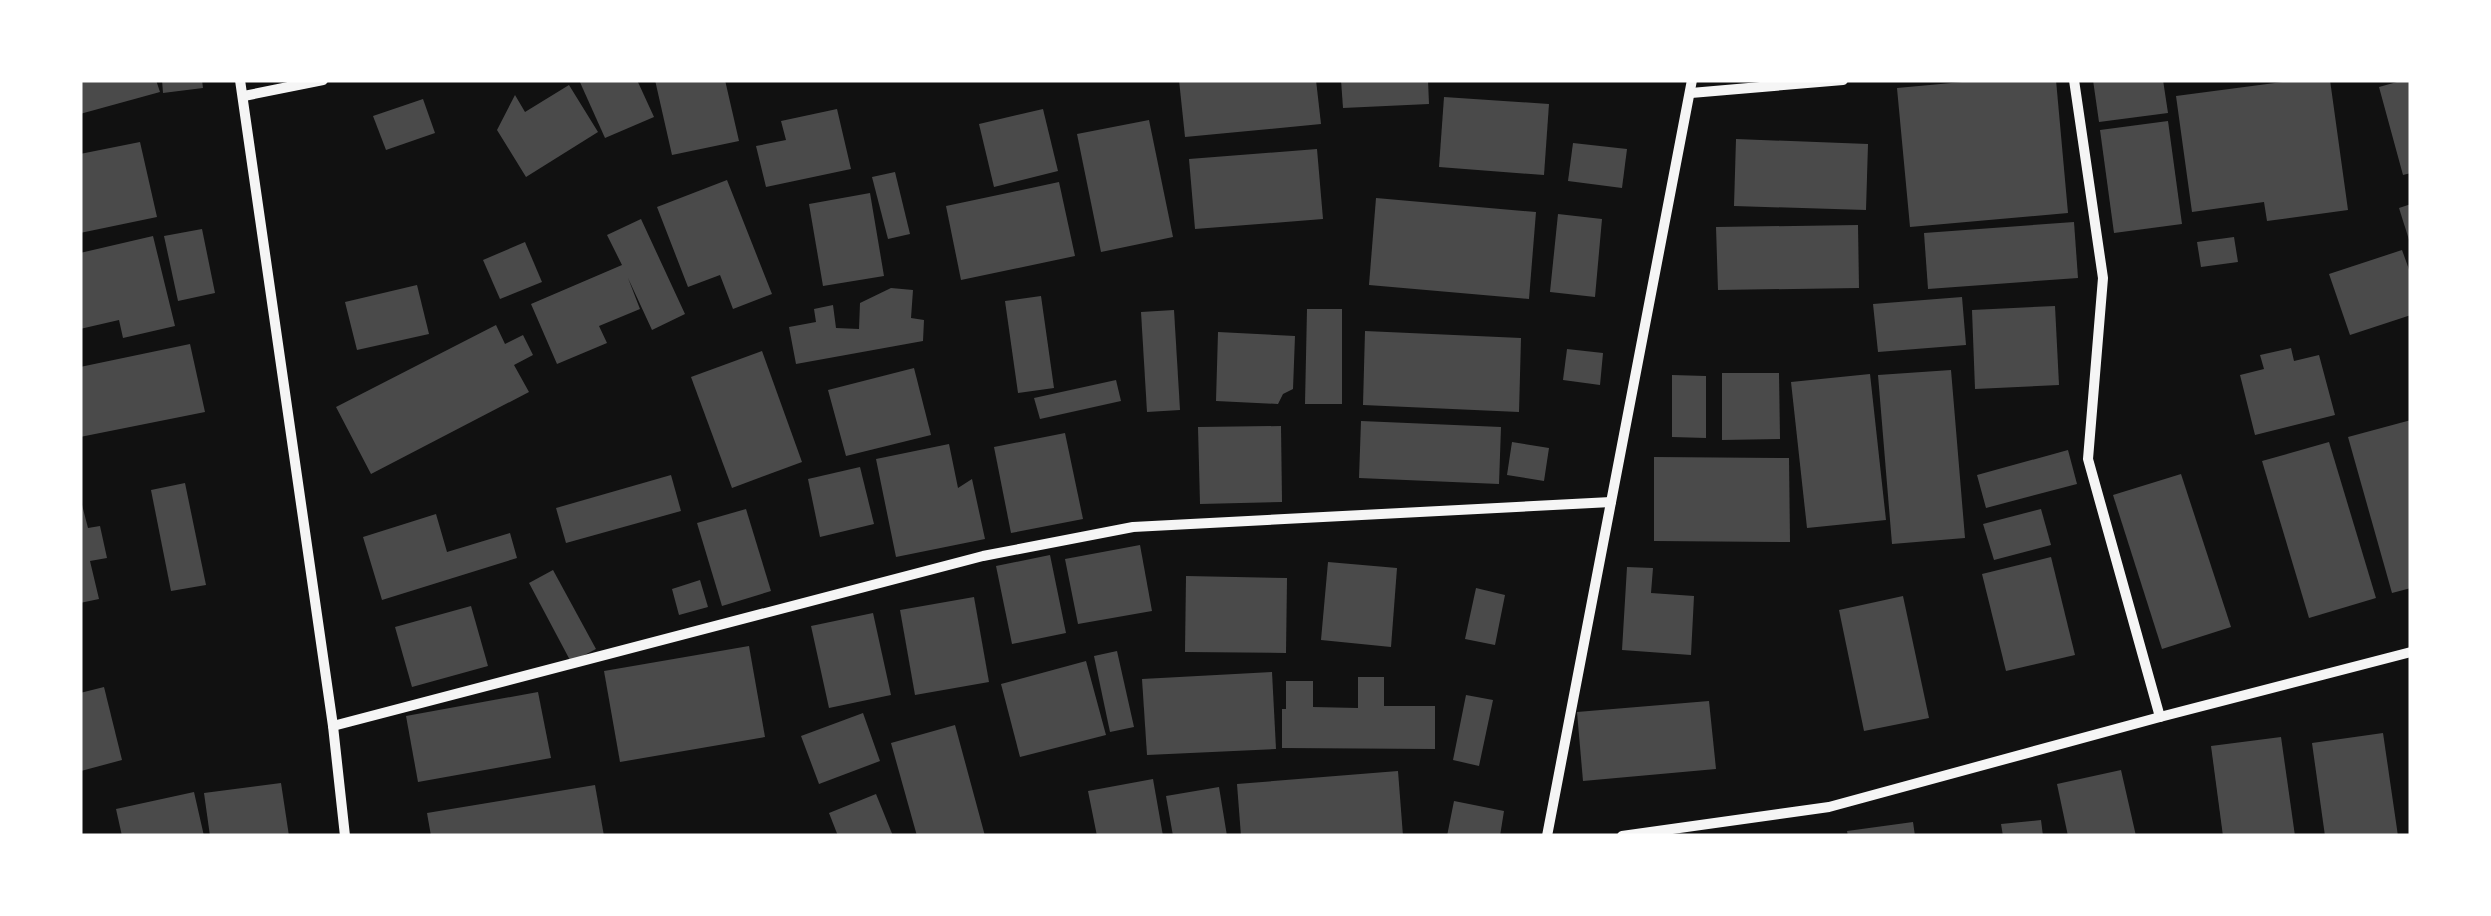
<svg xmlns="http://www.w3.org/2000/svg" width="2491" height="916" viewBox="0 0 2491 916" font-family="Ubuntu,sans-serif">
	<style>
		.building { fill: #4a4a4a }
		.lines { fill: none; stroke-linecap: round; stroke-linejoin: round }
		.minor { stroke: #f5f5f5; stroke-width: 10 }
	</style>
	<rect width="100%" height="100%" fill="#111"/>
	<!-- building -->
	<g class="building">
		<path d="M80,80H156L160,92L80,114Z"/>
		<path d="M162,80H202L203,88L163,93Z"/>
		<path d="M579,80H637L654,117L605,138Z"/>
		<path d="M655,80H725L739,141L672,155Z"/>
		<path d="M1179,80H1316L1321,124L1185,137Z"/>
		<path d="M1341,80H1428L1429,104L1343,108Z"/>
		<path d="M1984,80H2056L2068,213L1910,227L1897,88Z"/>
		<path d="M2093,80H2163L2168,113L2099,122Z"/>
		<path d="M2298,80H2330L2348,210L2267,221L2264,202L2192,212L2176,96Z"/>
		<path d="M2404,80H2411V173L2403,175L2379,87Z"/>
		<path d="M569,85L598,132L526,177L497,130L515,95L525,112Z"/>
		<path d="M1444,97L1549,104L1544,175L1439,167Z"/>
		<path d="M423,99L435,133L386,150L373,116Z"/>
		<path d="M837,109L851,169L766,187L756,146L786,140L781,121Z"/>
		<path d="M1043,109L1058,171L994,187L979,124Z"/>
		<path d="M1149,120L1173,237L1101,252L1077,134Z"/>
		<path d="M2168,121L2182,224L2114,233L2100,130Z"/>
		<path d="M1736,139L1868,144L1866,210L1734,206Z"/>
		<path d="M140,142L157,217L80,233V154Z"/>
		<path d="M1573,143L1627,149L1622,188L1568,181Z"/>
		<path d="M1317,149L1323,219L1195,229L1189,159Z"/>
		<path d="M895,172L910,234L888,239L872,177Z"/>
		<path d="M727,180L772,294L733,309L720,275L688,287L657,207Z"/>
		<path d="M1059,182L1075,256L961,280L946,206Z"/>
		<path d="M870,193L884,276L823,286L809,204Z"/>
		<path d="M1376,198L1536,212L1529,299L1369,285Z"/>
		<path d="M2411,204V242L2410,243L2399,208Z"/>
		<path d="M1558,214L1602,219L1595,297L1550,292Z"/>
		<path d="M641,219L685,314L652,330L628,278L640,309L599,326L607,343L557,364L531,304L622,265L607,235Z"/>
		<path d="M2074,222L2078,278L1928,289L1924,233Z"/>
		<path d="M1858,225L1859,288L1718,290L1716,227Z"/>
		<path d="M202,229L215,293L178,301L164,236Z"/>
		<path d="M153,236L175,326L123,338L119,320L80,329V253Z"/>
		<path d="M2234,237L2238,262L2201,267L2197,242Z"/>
		<path d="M525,242L542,282L500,299L483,260Z"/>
		<path d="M2402,250L2411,275V315L2350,335L2329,274Z"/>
		<path d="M417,285L429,334L357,350L345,302Z"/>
		<path d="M891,288L913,290L911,318L924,320L923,341L796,364L789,327L816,322L814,309L833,305L836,328L859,329L860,303Z"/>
		<path d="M1041,296L1054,388L1018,393L1005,301Z"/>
		<path d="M1962,297L1966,345L1878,352L1873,304Z"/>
		<path d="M2055,306L2059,385L1975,389L1972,310Z"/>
		<path d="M1307,309H1342V404H1305Z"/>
		<path d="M1174,310L1180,410L1147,412L1141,312Z"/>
		<path d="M496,325L505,344L523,335L533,355L514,365L529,392L371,474L336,407Z"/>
		<path d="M1365,331L1521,338L1519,412L1363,405Z"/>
		<path d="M1218,332L1295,336L1293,389L1283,394L1278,404L1216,401Z"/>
		<path d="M190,344L205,412L80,437V367Z"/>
		<path d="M2291,348L2294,361L2319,355L2335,415L2255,435L2240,375L2264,369L2260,355Z"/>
		<path d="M1567,349L1603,353L1600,385L1563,380Z"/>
		<path d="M762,351L802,462L732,488L691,377Z"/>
		<path d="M914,368L931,435L846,456L828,390Z"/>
		<path d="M1951,370L1965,538L1892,544L1878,375Z"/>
		<path d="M1722,373H1779L1780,439L1722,440Z"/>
		<path d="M1870,374L1886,520L1807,528L1791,382Z"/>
		<path d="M1672,375L1706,376V438L1672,437Z"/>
		<path d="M1116,380L1121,401L1040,419L1034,398Z"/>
		<path d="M2411,420V588L2392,593L2348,437Z"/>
		<path d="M1361,421L1501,427L1499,484L1359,478Z"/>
		<path d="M1281,426L1282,502L1200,504L1198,427Z"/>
		<path d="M1065,433L1083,519L1011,533L994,447Z"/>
		<path d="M1512,442L1549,448L1544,481L1507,475Z"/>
		<path d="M2329,442L2376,598L2309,618L2262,461Z"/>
		<path d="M949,444L958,488L972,479L985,539L896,557L876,459Z"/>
		<path d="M2068,450L2077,484L1986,508L1977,475Z"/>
		<path d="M1654,457L1789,458L1790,542L1654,541Z"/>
		<path d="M860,467L874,524L820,537L808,479Z"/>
		<path d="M2181,474L2231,627L2162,649L2113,495Z"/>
		<path d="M671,475L681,511L566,543L556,508Z"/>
		<path d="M185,483L206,585L171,591L151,490Z"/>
		<path d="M81,501L88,528L100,526L107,558L90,561L99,599L80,603Z"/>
		<path d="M746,509L771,591L722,606L697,523Z"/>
		<path d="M2041,509L2051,545L1994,560L1983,524Z"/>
		<path d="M436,514L447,552L510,533L517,558L382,600L363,537Z"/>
		<path d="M1140,545L1152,611L1078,624L1065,559Z"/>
		<path d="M1050,555L1066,633L1012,644L996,566Z"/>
		<path d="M2051,557L2075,655L2006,671L1982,574Z"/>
		<path d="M1328,562L1397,568L1391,647L1321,640Z"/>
		<path d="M1627,567L1653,568L1651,593L1694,596L1691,655L1622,650Z"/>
		<path d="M553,570L596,649L571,662L529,583Z"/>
		<path d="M1186,576L1287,578L1286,653L1185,652Z"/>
		<path d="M700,580L708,607L679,615L672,589Z"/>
		<path d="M1476,588L1505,595L1495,645L1465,639Z"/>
		<path d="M1903,596L1929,718L1864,731L1839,610Z"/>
		<path d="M974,597L989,682L915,695L900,610Z"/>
		<path d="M471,606L488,666L412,687L395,627Z"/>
		<path d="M873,613L891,695L829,708L811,626Z"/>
		<path d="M749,646L765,737L620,762L604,671Z"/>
		<path d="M1117,651L1134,727L1110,732L1094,656Z"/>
		<path d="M1086,661L1106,735L1020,757L1001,684Z"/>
		<path d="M1272,672L1276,749L1147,755L1142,679Z"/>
		<path d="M1358,677H1384V706H1435V749L1282,748V709H1286V681H1313V707L1358,708Z"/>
		<path d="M104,687L122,760L81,771L80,693Z"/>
		<path d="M538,692L551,758L418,782L406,716Z"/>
		<path d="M1466,695L1493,700L1479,766L1453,760Z"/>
		<path d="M1709,701L1716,769L1583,781L1577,712Z"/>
		<path d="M863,713L880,761L819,784L801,736Z"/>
		<path d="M955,725L985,836H917L891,743Z"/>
		<path d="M2383,733L2398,836H2325L2312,743Z"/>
		<path d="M2281,737L2295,836H2223L2211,746Z"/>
		<path d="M2121,770L2136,836H2068L2057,784Z"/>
		<path d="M1398,771L1403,836H1241L1237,784Z"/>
		<path d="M1153,779L1163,836H1097L1088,791Z"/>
		<path d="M281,783L289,836H210L204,793Z"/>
		<path d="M595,785L604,836H431L427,813Z"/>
		<path d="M1219,787L1227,836H1173L1166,796Z"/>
		<path d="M194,792L204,836H122L116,809Z"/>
		<path d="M876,794L893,836H838L829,813Z"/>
		<path d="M1454,801L1504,811L1500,836H1447Z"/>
		<path d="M2041,820L2043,836H2003L2001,824Z"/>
		<path d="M1913,822L1915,836H1848L1847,831Z"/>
	</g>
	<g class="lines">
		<!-- minor -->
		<g class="minor">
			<path d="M240,80L333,726L345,836"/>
			<path d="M2074,80L2103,278L2088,459L2160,717"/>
			<path d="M1691,93L1843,80"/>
			<path d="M244,96L323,80"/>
			<path d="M333,726L983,556L1133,527L1611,502"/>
			<path d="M1547,836L1692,80"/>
			<path d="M1622,836L1829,807L2160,717L2411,652"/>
		</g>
	</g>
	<!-- border -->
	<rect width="2491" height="916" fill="none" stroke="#ffffff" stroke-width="165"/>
</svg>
